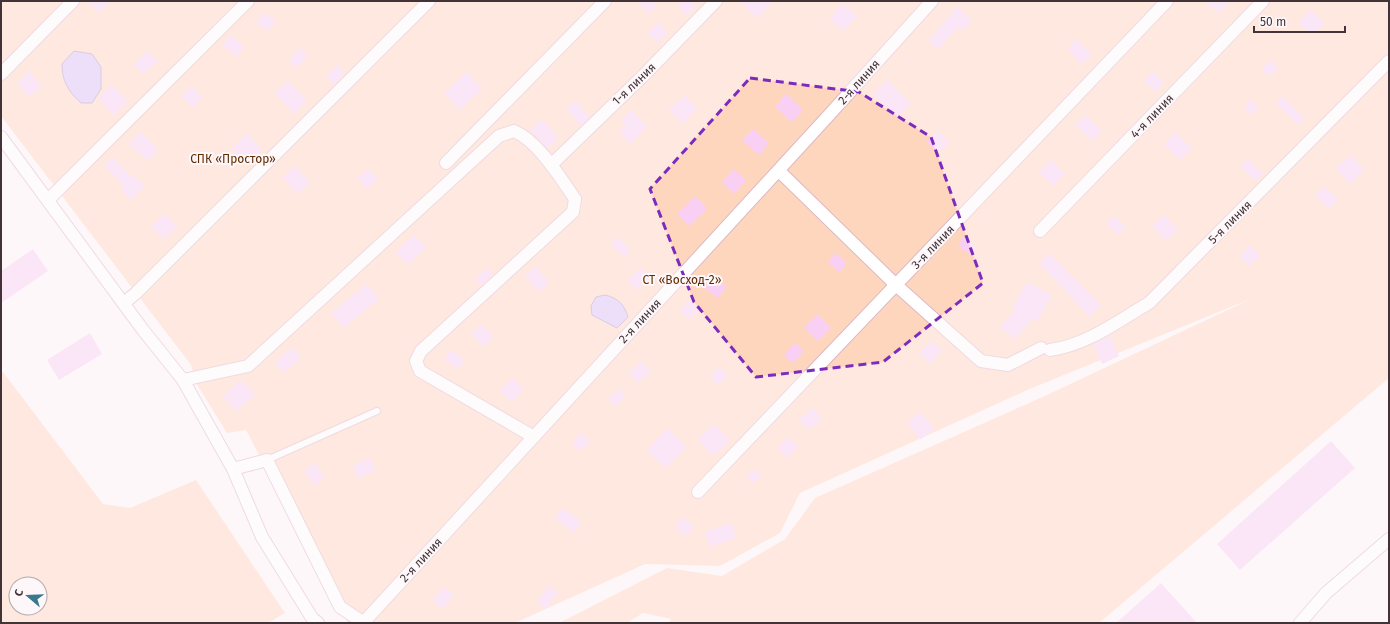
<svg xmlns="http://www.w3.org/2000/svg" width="1390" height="624" viewBox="0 0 1390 624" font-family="'Fira Sans',sans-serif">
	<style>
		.green { fill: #fed6be; fill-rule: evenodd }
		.water { fill: #d9c2fa; stroke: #ab97c0 }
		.building { fill: #f9d0f4 }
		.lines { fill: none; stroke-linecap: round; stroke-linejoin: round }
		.service-casing { stroke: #ddb8c3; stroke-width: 8 }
		.minor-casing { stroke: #ddb8c3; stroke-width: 14 }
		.service { stroke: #fff; stroke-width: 6 }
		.minor { stroke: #fff; stroke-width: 12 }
		.marked { fill: none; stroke: #7b2cbf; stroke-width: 3; stroke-dasharray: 8 5; stroke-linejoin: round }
		.labels { text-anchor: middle; stroke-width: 4; stroke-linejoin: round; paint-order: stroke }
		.street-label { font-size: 12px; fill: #413337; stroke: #fef7f9 }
		.park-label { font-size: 12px; fill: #5e2b02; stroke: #fef7f9 }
	</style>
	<rect width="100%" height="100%" fill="#fef7f9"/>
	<!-- green -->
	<g class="green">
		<path d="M1,1H1389V378L1099,623H669L671,619L643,613L627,623H559L667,568L722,576L785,539L815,498L1047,395L1253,298L1032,388L800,493L780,533L720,566L645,564L515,623H348L246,430L227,433L196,383L191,365L1,116Z"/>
		<path d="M3,372L103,504L130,508L196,480L285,613L268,623H1V374ZM16,584H40V608H16Z"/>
	</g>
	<!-- water -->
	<g class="water">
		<path d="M74,51L92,54L101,67V89L92,103H81C68,91 62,81 62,64Z"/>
		<path d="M605,295C618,298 624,304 628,317L617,328L592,315L591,306L596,297Z"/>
	</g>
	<!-- building -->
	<g class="building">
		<path d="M87,1H111L99,13Z"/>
		<path d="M637,1H653L657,6L649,14Z"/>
		<path d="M684,1H691L696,6L687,16L678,7Z"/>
		<path d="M740,1H774L757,18Z"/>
		<path d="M1204,1H1231L1219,14Z"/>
		<path d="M842,3L857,16L844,31L829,19Z"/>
		<path d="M957,7L972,21L963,30L959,27L938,49L928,41Z"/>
		<path d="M1311,10L1325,24L1312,36L1298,22Z"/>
		<path d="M265,12L276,21L267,31L256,23Z"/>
		<path d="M658,22L668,32L658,43L647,33Z"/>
		<path d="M231,35L245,47L237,57L222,45Z"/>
		<path d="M1076,39L1092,54L1082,64L1067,49Z"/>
		<path d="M300,48L308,56L297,68L289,60Z"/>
		<path d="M148,51L158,62L143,74L134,64Z"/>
		<path d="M1270,60L1278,68L1269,76L1262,68Z"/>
		<path d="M338,65L345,74L334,85L326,76Z"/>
		<path d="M30,71L42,87L29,97L17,82Z"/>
		<path d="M1152,71L1164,82L1156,92L1144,81Z"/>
		<path d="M467,72L482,89L460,110L444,93Z"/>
		<path d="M887,80L911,103L897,117L873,94Z"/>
		<path d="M288,81L307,101L294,114L275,93Z"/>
		<path d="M111,85L128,101L114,115L98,99Z"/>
		<path d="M192,86L203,98L192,108L181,95Z"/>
		<path d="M786,94L803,110L792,122L775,107Z"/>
		<path d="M685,95L697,109L682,124L669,110Z"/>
		<path d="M1282,96L1304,118L1298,125L1276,103Z"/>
		<path d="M575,100L590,117L581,126L566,109Z"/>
		<path d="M1251,100L1259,108L1252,115L1244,106Z"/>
		<path d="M631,110L647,127L630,144L619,132L626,125L621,121Z"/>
		<path d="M1085,115L1102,131L1092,141L1075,125Z"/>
		<path d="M543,119L558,139L547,148L530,129Z"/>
		<path d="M753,129L769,143L759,155L742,140Z"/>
		<path d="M938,131L949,143L937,153L926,141Z"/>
		<path d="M140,132L158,149L148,161L129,144Z"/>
		<path d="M1175,132L1192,148L1180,160L1164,144Z"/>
		<path d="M246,133L262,149L247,165L231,149Z"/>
		<path d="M1351,155L1365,170L1350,184L1336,168Z"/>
		<path d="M112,157L133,178L134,176L145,186L131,200L120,190L124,186L104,166Z"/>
		<path d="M1248,159L1263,174L1255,181L1240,166Z"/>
		<path d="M1051,160L1065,174L1053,186L1039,172Z"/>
		<path d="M294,166L310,182L298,194L282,178Z"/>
		<path d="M368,168L378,179L367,189L357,178Z"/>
		<path d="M734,169L746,180L734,194L722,182Z"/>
		<path d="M1324,186L1338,199L1329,209L1315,196Z"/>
		<path d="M695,196L707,209L689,226L677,214Z"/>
		<path d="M165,214L177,227L163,239L151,226Z"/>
		<path d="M1164,215L1178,230L1166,241L1152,226Z"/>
		<path d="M1115,216L1126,228L1118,235L1106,223Z"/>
		<path d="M414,235L426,247L408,265L396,252Z"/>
		<path d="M618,237L630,250L624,256L611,244Z"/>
		<path d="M963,237L976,246L971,255L958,246Z"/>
		<path d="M1250,245L1260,256L1249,266L1239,256Z"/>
		<path d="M33,249L48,271L1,303V271Z"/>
		<path d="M835,253L847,263L840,272L828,263Z"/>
		<path d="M1049,253L1101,305L1090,317L1039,263Z"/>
		<path d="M536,267L549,283L538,292L525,275Z"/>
		<path d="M641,267L650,276L637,290L627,281Z"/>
		<path d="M487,268L493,275L482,285L475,278Z"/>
		<path d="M712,276L727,287L718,298L703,287Z"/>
		<path d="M1027,282L1052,295L1037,322L1032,319L1015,339L1000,327L1015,310L1012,308Z"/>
		<path d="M367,284L379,299L343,328L331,313Z"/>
		<path d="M690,300L699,309L689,319L680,311Z"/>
		<path d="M817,314L831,328L818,341L804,328Z"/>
		<path d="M480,324L494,336L484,347L471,335Z"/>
		<path d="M90,333L102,354L59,380L47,360Z"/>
		<path d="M1110,336L1119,356L1102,364L1093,344Z"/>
		<path d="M931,341L942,351L930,364L919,353Z"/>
		<path d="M795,343L804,351L793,363L784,355Z"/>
		<path d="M293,347L301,358L283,373L274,362Z"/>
		<path d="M451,350L465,360L457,369L444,359Z"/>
		<path d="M641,361L651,371L638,383L629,373Z"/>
		<path d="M719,367L728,376L718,385L710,377Z"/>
		<path d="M512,378L524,389L512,402L500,391Z"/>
		<path d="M241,380L255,395L236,411L223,396Z"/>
		<path d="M620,389L626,397L614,406L608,398Z"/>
		<path d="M813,408L822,419L808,430L799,419Z"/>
		<path d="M921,412L934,429L920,440L907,422Z"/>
		<path d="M714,424L730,440L713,456L698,440Z"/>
		<path d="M667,428L687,447L666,468L647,450Z"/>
		<path d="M581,433L590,441L581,451L572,443Z"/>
		<path d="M788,437L798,447L787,458L777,448Z"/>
		<path d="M1331,441L1355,468L1240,570L1217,544Z"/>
		<path d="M370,458L375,471L358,478L353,465Z"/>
		<path d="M315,463L325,478L314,485L304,470Z"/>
		<path d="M755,469L761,477L752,484L746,475Z"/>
		<path d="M563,508L582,522L574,533L554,518Z"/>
		<path d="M681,517L694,525L688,536L675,528Z"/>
		<path d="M731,523L736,538L710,547L705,532Z"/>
		<path d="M1161,583L1197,623H1116Z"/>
		<path d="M549,586L558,593L546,609L537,602Z"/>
		<path d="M444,587L454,595L442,609L432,600Z"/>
	</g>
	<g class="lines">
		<defs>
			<path id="service" d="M267,460L377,411"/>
			<g id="minor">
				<path d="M1,74L73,1"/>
				<path d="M1,137L143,330L183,380L233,469L262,537L312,618L318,623"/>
				<path d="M446,163L605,1"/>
				<path d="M551,165L643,76L716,1"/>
				<path d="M779,171L896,285L981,361L1008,365L1041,348"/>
				<path d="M48,200L248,1"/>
				<path d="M1040,231L1263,1"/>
				<path d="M124,303L136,293L429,1"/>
				<path d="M1050,350C1087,345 1118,321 1149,303L1389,61"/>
				<path d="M183,380L248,366L499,136L514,131C538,141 560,177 575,199L573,212L421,351L416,361L420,371L534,437"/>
				<path d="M233,469L267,460L340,607L364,623"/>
				<path d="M698,492L1167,1"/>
				<path d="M363,623L829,115L932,1"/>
				<path d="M1300,623L1326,593L1389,539"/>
			</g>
		</defs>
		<!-- service casing -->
		<use href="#service" class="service-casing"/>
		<!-- minor casing -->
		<use href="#minor" class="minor-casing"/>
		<!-- service -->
		<use href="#service" class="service"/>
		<!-- minor -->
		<use href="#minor" class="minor"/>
	</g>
	<!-- marked area -->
	<path d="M0 0H1390V624H0ZM750,78L859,92L931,137L983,283L883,362L756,377L694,302L650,189Z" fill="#fef7f9" fill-opacity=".55" fill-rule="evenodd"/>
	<path class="marked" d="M750,78L859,92L931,137L983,283L883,362L756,377L694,302L650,189Z"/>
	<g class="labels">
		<!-- street labels -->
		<g class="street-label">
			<text transform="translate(859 82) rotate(-48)" y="4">2-я линия</text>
			<text transform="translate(634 84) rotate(-44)" y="4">1-я линия</text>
			<text transform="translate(1152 116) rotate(-46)" y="4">4-я линия</text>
			<text transform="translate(1230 222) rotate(-45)" y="4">5-я линия</text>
			<text transform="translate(933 247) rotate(-46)" y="4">3-я линия</text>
			<text transform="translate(640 321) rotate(-47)" y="4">2-я линия</text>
			<text transform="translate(421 560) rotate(-47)" y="4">2-я линия</text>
		</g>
		<!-- park labels -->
		<g class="park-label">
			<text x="233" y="163">СПК «Простор»</text>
			<text x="682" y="284">СТ «Восход-2»</text>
		</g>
	</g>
	<!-- border -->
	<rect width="1390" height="624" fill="none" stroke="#413337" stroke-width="4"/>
	<!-- north arrow -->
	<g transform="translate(28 596) rotate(289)"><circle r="19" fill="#fef7f9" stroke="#b2a9ab"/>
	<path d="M0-3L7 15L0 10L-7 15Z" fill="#39788d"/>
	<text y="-6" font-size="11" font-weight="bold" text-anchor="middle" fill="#413337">С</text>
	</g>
	<!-- scale -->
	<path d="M1254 26v6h91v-6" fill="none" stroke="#413337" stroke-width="2"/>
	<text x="1260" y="26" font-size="12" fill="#413337" stroke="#fef7f9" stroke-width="3" paint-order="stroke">50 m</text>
</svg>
